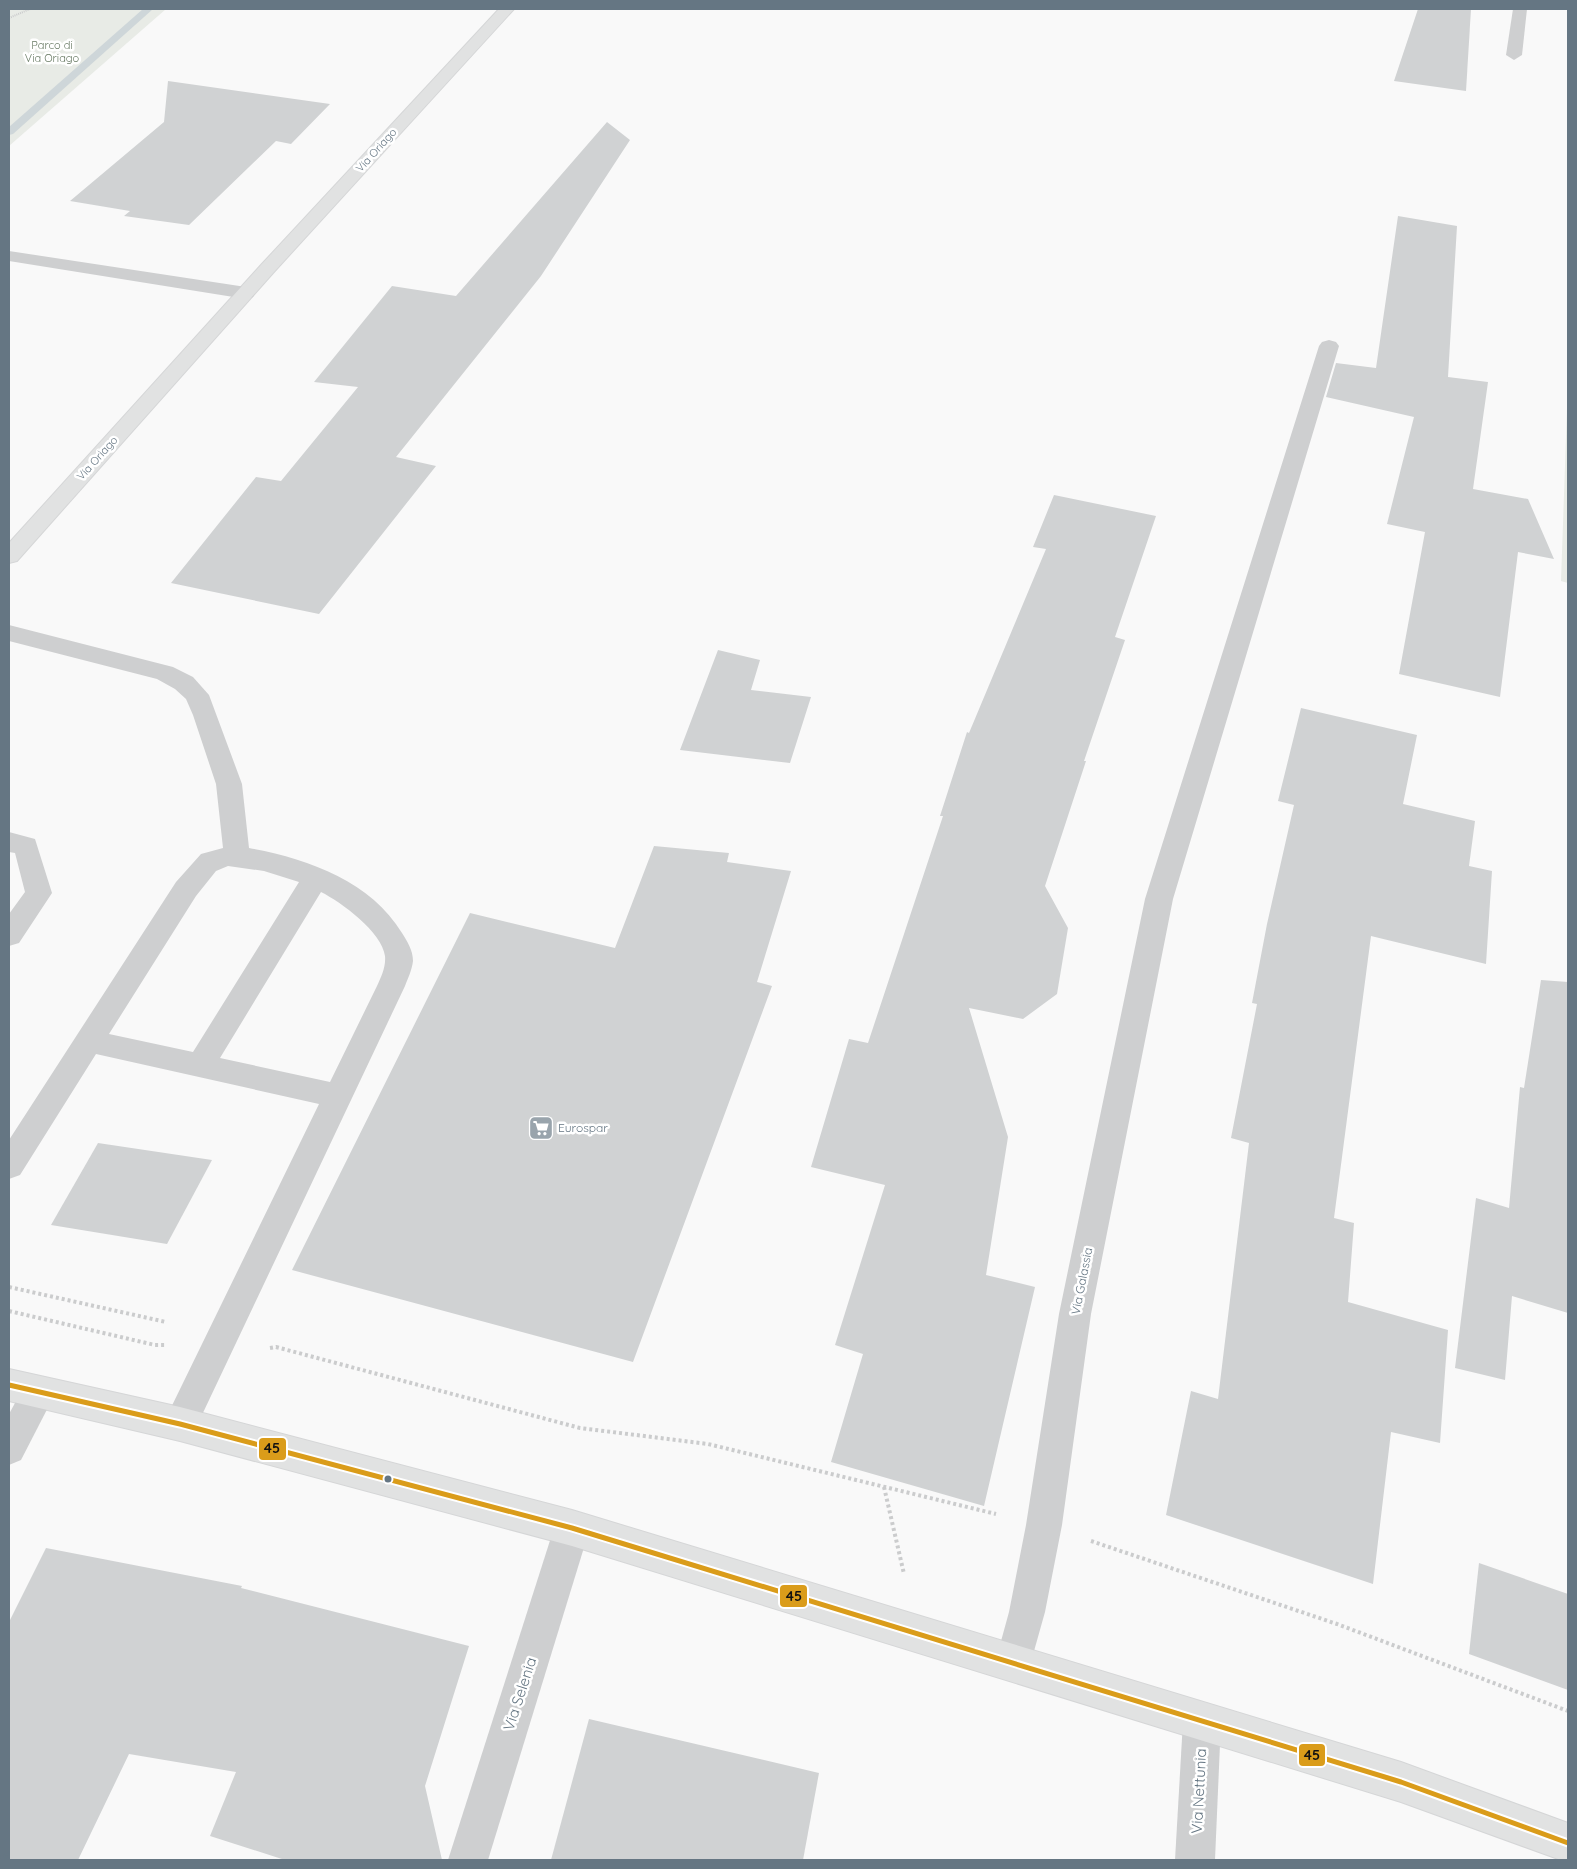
<svg xmlns="http://www.w3.org/2000/svg" width="1577" height="1869" viewBox="0 0 1577 1869" font-family="Quicksand,sans-serif">
	<style>
		.green { fill: #e8ebe6 }
		.lines { fill: none; stroke-linecap: round; stroke-linejoin: round }
		.stream { fill: #ced6d9; fill-rule: evenodd }
		.building { fill: #d0d2d3 }
		.secondary-casing { stroke: #d5d6d7; stroke-width: 2 }
		.path-far1 { stroke: #cbcccd; stroke-width: 2; stroke-dasharray: 1 1; stroke-linecap: butt }
		.path { stroke: #cbcccd; stroke-width: 4; stroke-dasharray: 3 3; stroke-linecap: butt }
		.lane { fill: #cecfd0; fill-rule: evenodd }
		.street { fill: #cecfd0; fill-rule: evenodd }
		.secondary { fill: #e1e2e2; fill-rule: evenodd }
		.bus-1-casing { stroke: #fff; stroke-width: 9 }
		.bus-1 { stroke: #da9c1a; stroke-width: 5 }
		.bus-dot { fill: #657683; stroke: #fff; stroke-width: 2 }
		.labels { text-anchor: middle; stroke-width: 5; stroke-linejoin: round; paint-order: stroke }
		.far-park-label { font-size: 11px; fill: #687a64; stroke: #fff }
		.far-street-label { font-size: 11px; fill: #657683; stroke: #fff }
		.poi-label { font-size: 12px; fill: #657683; stroke: #fff; text-anchor: start }
		.street-label { font-size: 12px; fill: #657683; stroke: #fff }
		.near-street-label { font-size: 15px; fill: #657683; stroke: #fff }
		.line-badge { stroke: #fff; stroke-width: 2 }
		.pale-badge-label { font-size: 14px; text-anchor: middle; font-weight: bold; fill: #111 }
	</style>
	<rect width="100%" height="100%" fill="#f9f9f9"/>
	<!-- green -->
	<g class="green">
		<path d="M9,9H166L9,146Z"/>
		<path d="M1567,408L1568,409V583L1561,581Z"/>
	</g>
	<g class="lines">
		<!-- stream -->
		<path class="stream" d="M143,9H153L13,134L9,135V127Z"/>
	</g>
	<!-- building -->
	<g class="building">
		<path d="M1418,9H1471L1466,91L1394,81Z"/>
		<path d="M168,81L330,104L291,144L276,141L189,225L124,216L130,211L70,201L164,122Z"/>
		<path d="M607,122L630,140L541,276L396,457L436,466L319,614L171,583L256,477L281,481L358,387L314,382L392,286L456,296Z"/>
		<path d="M1398,216L1457,226L1448,377L1488,382L1473,489L1528,499L1554,559L1518,552L1500,697L1399,674L1425,532L1387,524L1414,417L1326,397L1336,363L1376,368Z"/>
		<path d="M1054,495L1156,516L1115,637L1125,640L1084,761H1086L1045,886L1068,928L1057,994L1023,1019L969,1008L1008,1137L986,1275L1035,1287L984,1506L831,1462L863,1354L835,1345L885,1185L811,1167L849,1039L868,1043L943,816H940L967,732L969,733L1046,549L1033,547Z"/>
		<path d="M718,650L760,660L751,690L811,697L790,763L680,750Z"/>
		<path d="M1301,708L1417,735L1403,804L1475,821L1469,866L1492,871L1486,964L1371,936L1334,1218L1354,1223L1348,1302L1448,1330L1440,1443L1391,1432L1373,1584L1166,1515L1191,1391L1218,1399L1249,1143L1231,1138L1257,1004L1252,1003L1267,924L1294,805L1278,801Z"/>
		<path d="M654,846L729,853L727,862L791,871L757,982L772,986L633,1362L292,1270L470,913L615,948Z"/>
		<path d="M1541,980L1568,982V1313L1512,1296L1505,1380L1455,1368L1476,1198L1509,1208L1520,1087L1524,1088Z"/>
		<path d="M98,1143L212,1160L167,1244L51,1225Z"/>
		<path d="M46,1548L242,1586L241,1588L469,1646L425,1786L442,1860H285L210,1836L236,1772L129,1754L78,1860H9V1622Z"/>
		<path d="M1479,1563L1568,1594V1690L1469,1654Z"/>
		<path d="M589,1719L819,1773L803,1860H551Z"/>
	</g>
	<g class="lines">
		<defs>
			<g id="secondary">
				<path d="M499,9H514L273,273L17,561L9,563V543L261,265Z"/>
				<path d="M9,1369L180,1407L572,1510L1401,1762L1568,1823V1860H1561L1401,1802L572,1546L180,1441L9,1401Z"/>
			</g>
		</defs>
		<!-- secondary casing -->
		<use href="#secondary" class="secondary-casing"/>
		<!-- path-far1 -->
		<path class="path-far1" d="M9,18L30,9"/>
		<!-- path -->
		<g class="path">
			<path d="M9,1287L166,1322"/>
			<path d="M9,1311L155,1345H166"/>
			<path d="M270,1348L276,1347L580,1428L708,1444L996,1514"/>
			<path d="M884,1487L904,1574"/>
			<path d="M1091,1541L1337,1624L1568,1711"/>
		</g>
		<!-- lane -->
		<g class="lane">
			<path d="M9,625L173,667L193,677L209,695L242,784L249,848C306,858 371,881 402,933C407,941 413,950 413,961C412,970 408,978 405,986L192,1436L180,1441L168,1436L163,1424L319,1104L96,1054L20,1175L9,1179V1140L176,882L201,854L223,848L216,784L193,715L186,699L175,689L157,679L9,641ZM228,866L264,871L299,882L193,1052L109,1034L196,896L216,871ZM321,892C341,902 382,932 385,956C386,967 381,977 377,986L330,1082L220,1058Z"/>
			<path d="M9,832L35,839L52,893L19,943L9,946V914L25,892L15,853L9,852Z"/>
		</g>
		<!-- street -->
		<g class="street">
			<path d="M1513,9H1527L1522,55L1514,60L1506,55Z"/>
			<path d="M9,251L246,287L253,289L255,293L253,297L246,299L9,261Z"/>
			<path d="M1329,340L1336,342L1339,346L1173,899L1091,1314L1062,1525L1045,1612L1027,1676L1014,1682L1001,1676L995,1663L1009,1612L1026,1525L1059,1314L1145,899L1319,346L1322,342Z"/>
			<path d="M39,1376L51,1381L56,1392L21,1460L9,1465V1414L27,1381Z"/>
			<path d="M572,1510L585,1515L590,1528L488,1860H448L554,1528L559,1515Z"/>
			<path d="M1202,1702L1216,1707L1221,1721L1215,1860H1175L1183,1721L1188,1707Z"/>
		</g>
		<!-- secondary -->
		<use href="#secondary" class="secondary"/>
		<defs>
			<path id="bus-1" d="M9,1385L180,1424L572,1528L1401,1782L1568,1843"/>
		</defs>
		<!-- bus-1 casing -->
		<use href="#bus-1" class="bus-1-casing"/>
		<!-- bus-1 -->
		<use href="#bus-1" class="bus-1"/>
	</g>
	<!-- icons -->
	<defs>
		<symbol id="supermarket-square" viewBox="-11 -11 22 22"><rect x="-9" y="-9" width="18" height="18" rx="4" fill="#99a4ac" stroke="#fff"/><path d="M-6-5.5h2.5l.6 2H6L4.5 2H-2.5L-4.4-4H-6ZM-1.5 3.2a1.3 1.3 0 1 0 .1 0ZM3 3.2a1.3 1.3 0 1 0 .1 0Z" fill="#fff"/></symbol>
	</defs>
	<g fill-rule="evenodd">
		<use href="#supermarket-square" x="527" y="1114" width="28" height="28"/>
	</g>
	<!-- markers -->
	<circle class="bus-dot" cx="388" cy="1479" r="4.5"/>
	<g class="labels">
		<!-- far-park labels -->
		<g class="far-park-label">
			<text x="52" y="49">Parco di<tspan x="52" dy="13">Via Oriago</tspan></text>
		</g>
		<!-- far-street labels -->
		<g class="far-street-label">
			<text transform="translate(376 150) rotate(-48)" y="4">Via Oriago</text>
			<text transform="translate(97 458) rotate(-48)" y="4">Via Oriago</text>
		</g>
		<!-- poi labels -->
		<g class="poi-label">
			<text x="558" y="1132">Eurospar</text>
		</g>
		<!-- street labels -->
		<g class="street-label">
			<text transform="translate(1082 1281) rotate(-79)" y="4">Via Galassia</text>
		</g>
		<!-- near-street labels -->
		<g class="near-street-label">
			<text transform="translate(520 1694) rotate(-72)" y="5">Via Selenia</text>
			<text transform="translate(1199 1791) rotate(-87)" y="5">Via Nettunia</text>
		</g>
	</g>
	<g class="line-badge">
		<rect x="258" y="1437" width="29" height="24" rx="5" fill="#da9c1a"/>
		<rect x="779" y="1584" width="29" height="24" rx="5" fill="#da9c1a"/>
		<rect x="1298" y="1743" width="28" height="24" rx="5" fill="#da9c1a"/>
	</g>
	<g class="pale-badge-label">
		<text x="272" y="1453">45</text>
		<text x="794" y="1601">45</text>
		<text x="1312" y="1760">45</text>
	</g>
	<!-- border -->
	<rect width="1577" height="1869" fill="none" stroke="#657683" stroke-width="20"/>
</svg>
